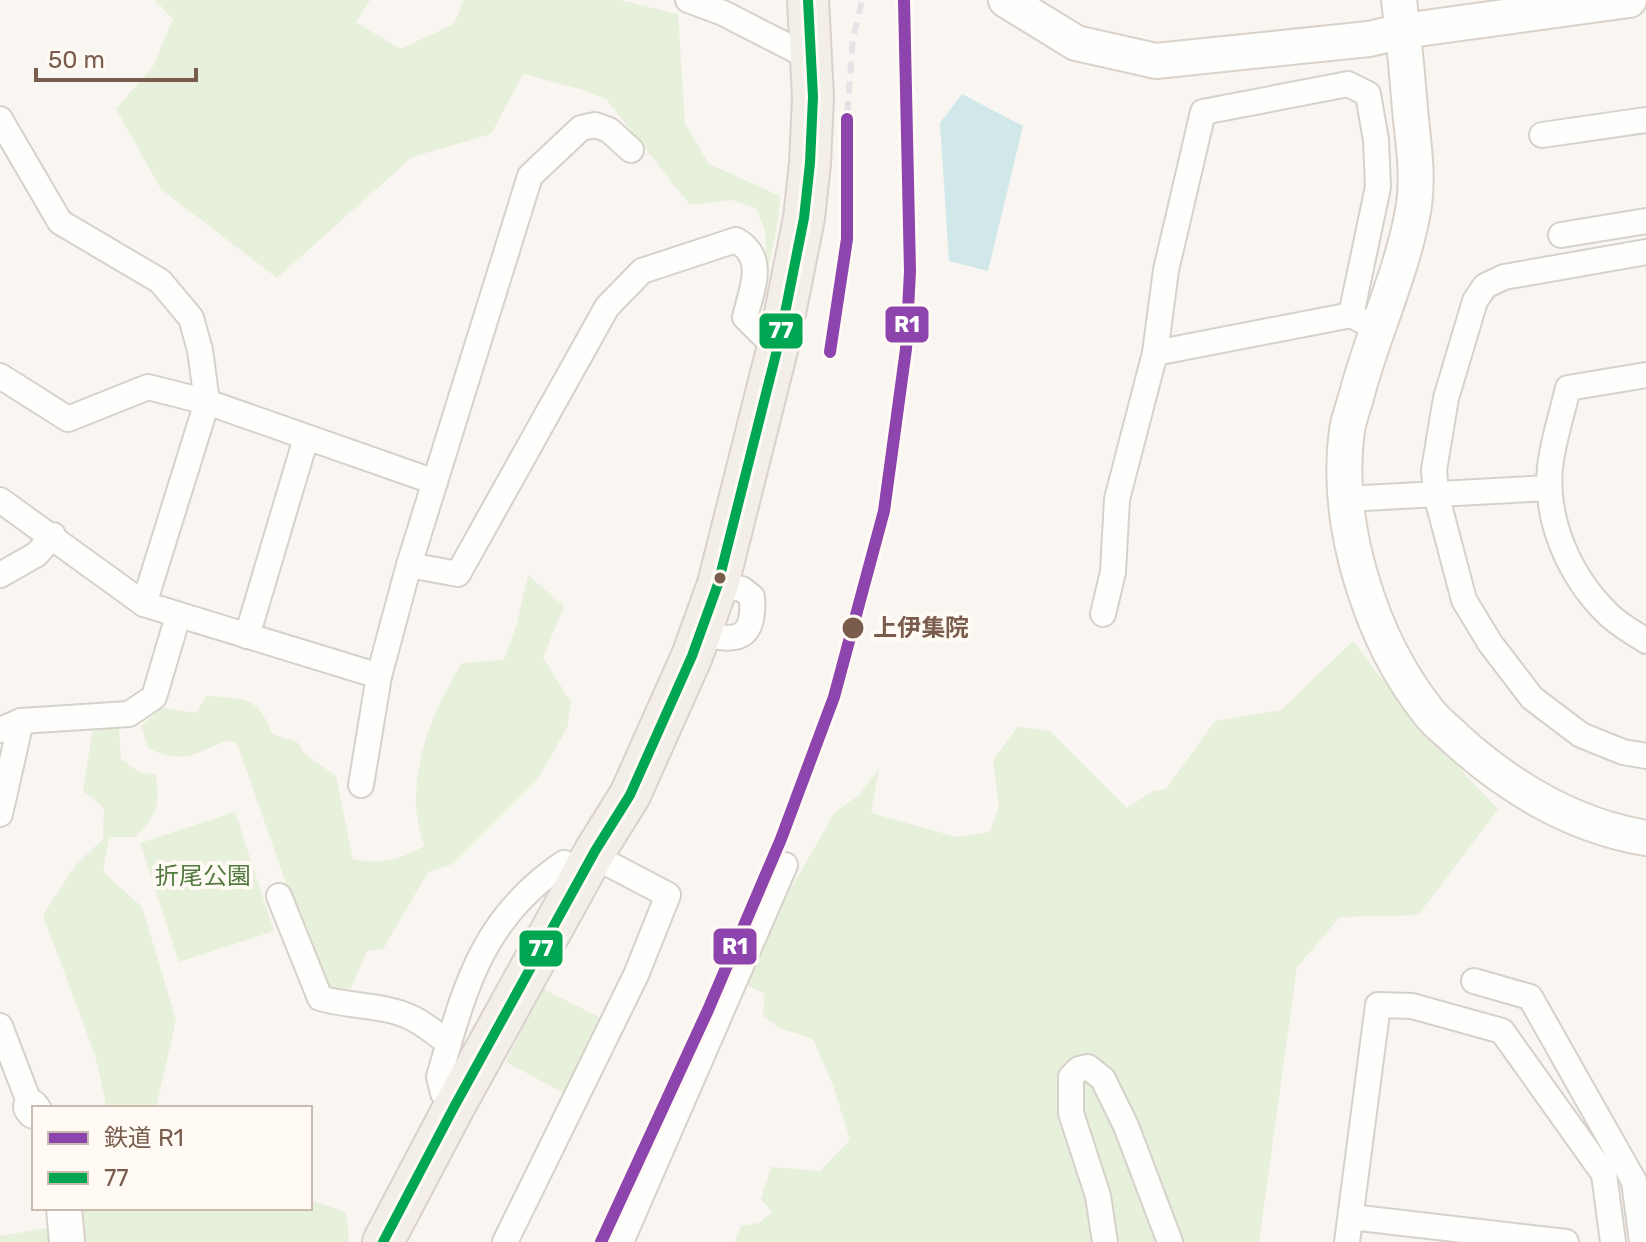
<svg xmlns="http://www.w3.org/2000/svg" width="1646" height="1242" viewBox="0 0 1646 1242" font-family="Rubik,'Noto Sans JP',sans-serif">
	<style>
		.green { fill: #e7f0db }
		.water { fill: #d0e8ea }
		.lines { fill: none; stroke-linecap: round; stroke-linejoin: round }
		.street-casing { stroke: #d7d1cb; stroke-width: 28 }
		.secondary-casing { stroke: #d9d2cb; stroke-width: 38 }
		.primary-casing { stroke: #dad1cc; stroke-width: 44 }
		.street { stroke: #fefefd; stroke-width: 24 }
		.secondary { stroke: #fefefd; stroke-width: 34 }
		.primary { stroke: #f3eee8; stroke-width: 40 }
		.rail { stroke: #e6e3e7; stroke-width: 6; stroke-dasharray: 12 8; stroke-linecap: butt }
		.bus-1-casing { stroke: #fffaf3; stroke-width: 16 }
		.bus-1 { stroke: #00a651; stroke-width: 10 }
		.rail-1-casing { stroke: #fffaf3; stroke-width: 18 }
		.rail-1 { stroke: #8e44ad; stroke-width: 12 }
		.bus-dot { fill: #7a5c4d; stroke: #fffaf3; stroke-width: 3 }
		.labels { text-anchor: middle; stroke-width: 8; stroke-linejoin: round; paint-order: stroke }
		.stop-label { font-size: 24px; font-weight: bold; fill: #7a5c4d; stroke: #fffaf3; text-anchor: start }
		.park-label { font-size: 24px; fill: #537a41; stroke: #fffaf3 }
		.line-badge { stroke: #fffaf3; stroke-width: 3 }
		.badge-label { font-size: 22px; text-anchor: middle; font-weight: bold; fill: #fff }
	</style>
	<rect width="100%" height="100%" fill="#f9f5f0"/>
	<!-- green -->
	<g class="green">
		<path d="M155,0H370L356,22L400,49L454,24L464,0H620L678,14L685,124L709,164L780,196L778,221L764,290C755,266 770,255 765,233C764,225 759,216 756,208L732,200L690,205L606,99L584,90L523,74L491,134L412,157L277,278L161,189L116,109L153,66L173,19Z"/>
		<path d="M528,575L564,606L543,658L571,702L567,728L537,780L453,864L428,872L383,949L367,951L349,993L327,986L314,963L237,743L228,740C194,754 183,765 148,748L141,726L162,708L196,713L206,696C244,699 258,695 272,734L297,742L305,754L336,776L353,859C382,865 399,860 424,846C420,830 415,813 416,797C417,749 437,703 462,663L504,660L517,624Z"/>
		<path d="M1353,641L1412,718L1498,809L1418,915L1340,917L1297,967L1259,1242H735L741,1226L759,1223L772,1212L761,1199L771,1167L820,1171L850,1140L833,1085L813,1039L780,1028L763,1016L765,994L742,983L776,899L793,885L835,812L859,795L879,769L871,813L956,837L990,832L999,806L993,761L1017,727L1050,731L1127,808L1153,791L1166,789L1215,721L1281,710Z"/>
		<path d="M93,728H119L121,759L139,772L156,775C160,805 157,817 135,837H109L103,872L142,907L176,1020L156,1108H105V1099L95,1055L43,915L75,866L103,839L104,808L83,791Z"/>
		<path d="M235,812L274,931L179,962L140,843Z"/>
		<path d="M541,988L601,1018L567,1095L506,1062Z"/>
		<path d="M310,1200L346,1212L349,1242H83L81,1208H310Z"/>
		<path d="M47,1228L51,1242H0V1236Z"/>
	</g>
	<!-- water -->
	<path class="water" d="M962,94L1023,126L988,271L949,261L940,123Z"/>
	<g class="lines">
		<defs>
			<g id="street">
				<path d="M688,0L723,13L811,58"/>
				<path d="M0,119L60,222L160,281L191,318L200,350L207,402L144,604"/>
				<path d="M1542,135L1646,120"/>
				<path d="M1561,235L1646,221"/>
				<path d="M1646,252L1504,277L1485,286L1475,301L1446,398L1434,470L1436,494L1464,600L1490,643L1532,698L1581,735L1623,752L1646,756"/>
				<path d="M1155,353L1351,315L1364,322"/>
				<path d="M1646,375L1568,388C1562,414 1553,441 1550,467C1545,520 1569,575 1606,612C1617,624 1633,632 1646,641"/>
				<path d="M0,376L68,419L148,387L207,402L435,482"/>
				<path d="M1346,499L1549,488"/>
				<path d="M0,500L144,604L379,676"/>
				<path d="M409,565L458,574L607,307L642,271L736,240C767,258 752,288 745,317L765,337L780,338"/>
				<path d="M0,575L37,554L53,535"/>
				<path d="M1103,614L1113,572L1117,499L1155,353L1166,270L1203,112L1348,84L1368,94L1376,140L1378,187L1351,315"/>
				<path d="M700,633C737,643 755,640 752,597L742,589L718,584"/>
				<path d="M247,636L306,438"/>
				<path d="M0,730L21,721L129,714L154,697L178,616"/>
				<path d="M361,785L379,676L409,565L530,176L581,128L595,125L609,130L631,150"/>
				<path d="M0,814L21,721"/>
				<path d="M279,896L320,998C349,1007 384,1004 412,1018C425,1024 437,1035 449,1043"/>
				<path d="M1474,981L1530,997L1634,1181L1642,1242"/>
				<path d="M0,1026L31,1107"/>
				<path d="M454,1107L443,1093L439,1077C465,987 482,918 564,863L582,874"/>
				<path d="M1351,1217L1566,1242"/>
				<path d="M505,1242L636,975L668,895L607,863L595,851"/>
				<path d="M621,1242L785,865"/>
				<path d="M1105,1242L1098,1196L1071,1113V1077L1079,1069L1088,1067L1103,1079L1126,1126L1170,1242"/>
				<path d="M1347,1242L1378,1005L1412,1006L1502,1031L1604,1174L1613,1242"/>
			</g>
			<g id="secondary">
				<path d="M1006,0L1076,43L1156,61L1369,39L1403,31L1629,0"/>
				<path d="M1399,0C1404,40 1408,80 1411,120C1414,147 1418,177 1414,205C1404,268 1375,328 1358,390C1355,403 1349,417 1347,430C1334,524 1371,641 1430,714C1437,723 1448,731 1456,739C1510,788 1573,826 1646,838"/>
				<path d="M31,1107L34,1111"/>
				<path d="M64,1208L67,1242"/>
			</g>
			<path id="primary" d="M383,1242L454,1107L595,851L630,795L692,656L718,584L780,338L804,218L810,163L813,97L808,0"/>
		</defs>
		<!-- street casing -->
		<use href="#street" class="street-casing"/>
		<!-- secondary casing -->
		<use href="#secondary" class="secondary-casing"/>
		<!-- primary casing -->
		<use href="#primary" class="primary-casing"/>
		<!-- street -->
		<use href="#street" class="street"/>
		<!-- secondary -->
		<use href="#secondary" class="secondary"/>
		<!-- primary -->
		<use href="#primary" class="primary"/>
		<!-- rail -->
		<path class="rail" d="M830,352L847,239V118L853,38L862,0"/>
		<defs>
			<path id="bus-1" d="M383,1242L454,1107L595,851L630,795L692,656L718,584L780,338L804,218L810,163L813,97L808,0"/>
		</defs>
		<!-- bus-1 casing -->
		<use href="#bus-1" class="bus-1-casing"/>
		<!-- bus-1 -->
		<use href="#bus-1" class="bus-1"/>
		<defs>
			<g id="rail-1">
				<path d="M830,352L847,239V119"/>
				<path d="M601,1242L708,1010L781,839L834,697L884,511L906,349L910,271L904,0"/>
			</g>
		</defs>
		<!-- rail-1 casing -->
		<use href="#rail-1" class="rail-1-casing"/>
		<!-- rail-1 -->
		<use href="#rail-1" class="rail-1"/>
	</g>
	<!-- markers -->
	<g class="bus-dot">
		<circle cx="720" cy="578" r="7"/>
		<circle cx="853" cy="628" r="12"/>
	</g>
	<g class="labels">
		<!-- stop labels -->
		<g class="stop-label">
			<text x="873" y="636">上伊集院</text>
		</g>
		<!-- park labels -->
		<g class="park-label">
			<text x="203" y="884">折尾公園</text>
		</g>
	</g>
	<g class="line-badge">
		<rect x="884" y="305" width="46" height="39" rx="8" fill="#8e44ad"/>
		<rect x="758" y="312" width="46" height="38" rx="8" fill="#00a651"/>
		<rect x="712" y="927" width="46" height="39" rx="8" fill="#8e44ad"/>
		<rect x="518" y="929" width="46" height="39" rx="8" fill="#00a651"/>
	</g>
	<g class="badge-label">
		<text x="907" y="332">R1</text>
		<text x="781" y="338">77</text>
		<text x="735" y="954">R1</text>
		<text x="541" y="956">77</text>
	</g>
	<!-- legend -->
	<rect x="32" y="1106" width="280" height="104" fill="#fffaf3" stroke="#cabbb1" stroke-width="2"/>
	<rect x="48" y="1132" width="40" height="12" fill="#8e44ad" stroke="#cabbb1" stroke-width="2"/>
	<text x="104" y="1146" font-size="24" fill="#7a5c4d">鉄道 R1</text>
	<rect x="48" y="1172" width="40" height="12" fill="#00a651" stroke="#cabbb1" stroke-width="2"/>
	<text x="104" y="1186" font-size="24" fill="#7a5c4d">77</text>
	<!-- scale -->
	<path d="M36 68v12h160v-12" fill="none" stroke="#7a5c4d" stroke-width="4"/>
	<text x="48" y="68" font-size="24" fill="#7a5c4d" stroke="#fffaf3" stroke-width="6" paint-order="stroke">50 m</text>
</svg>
